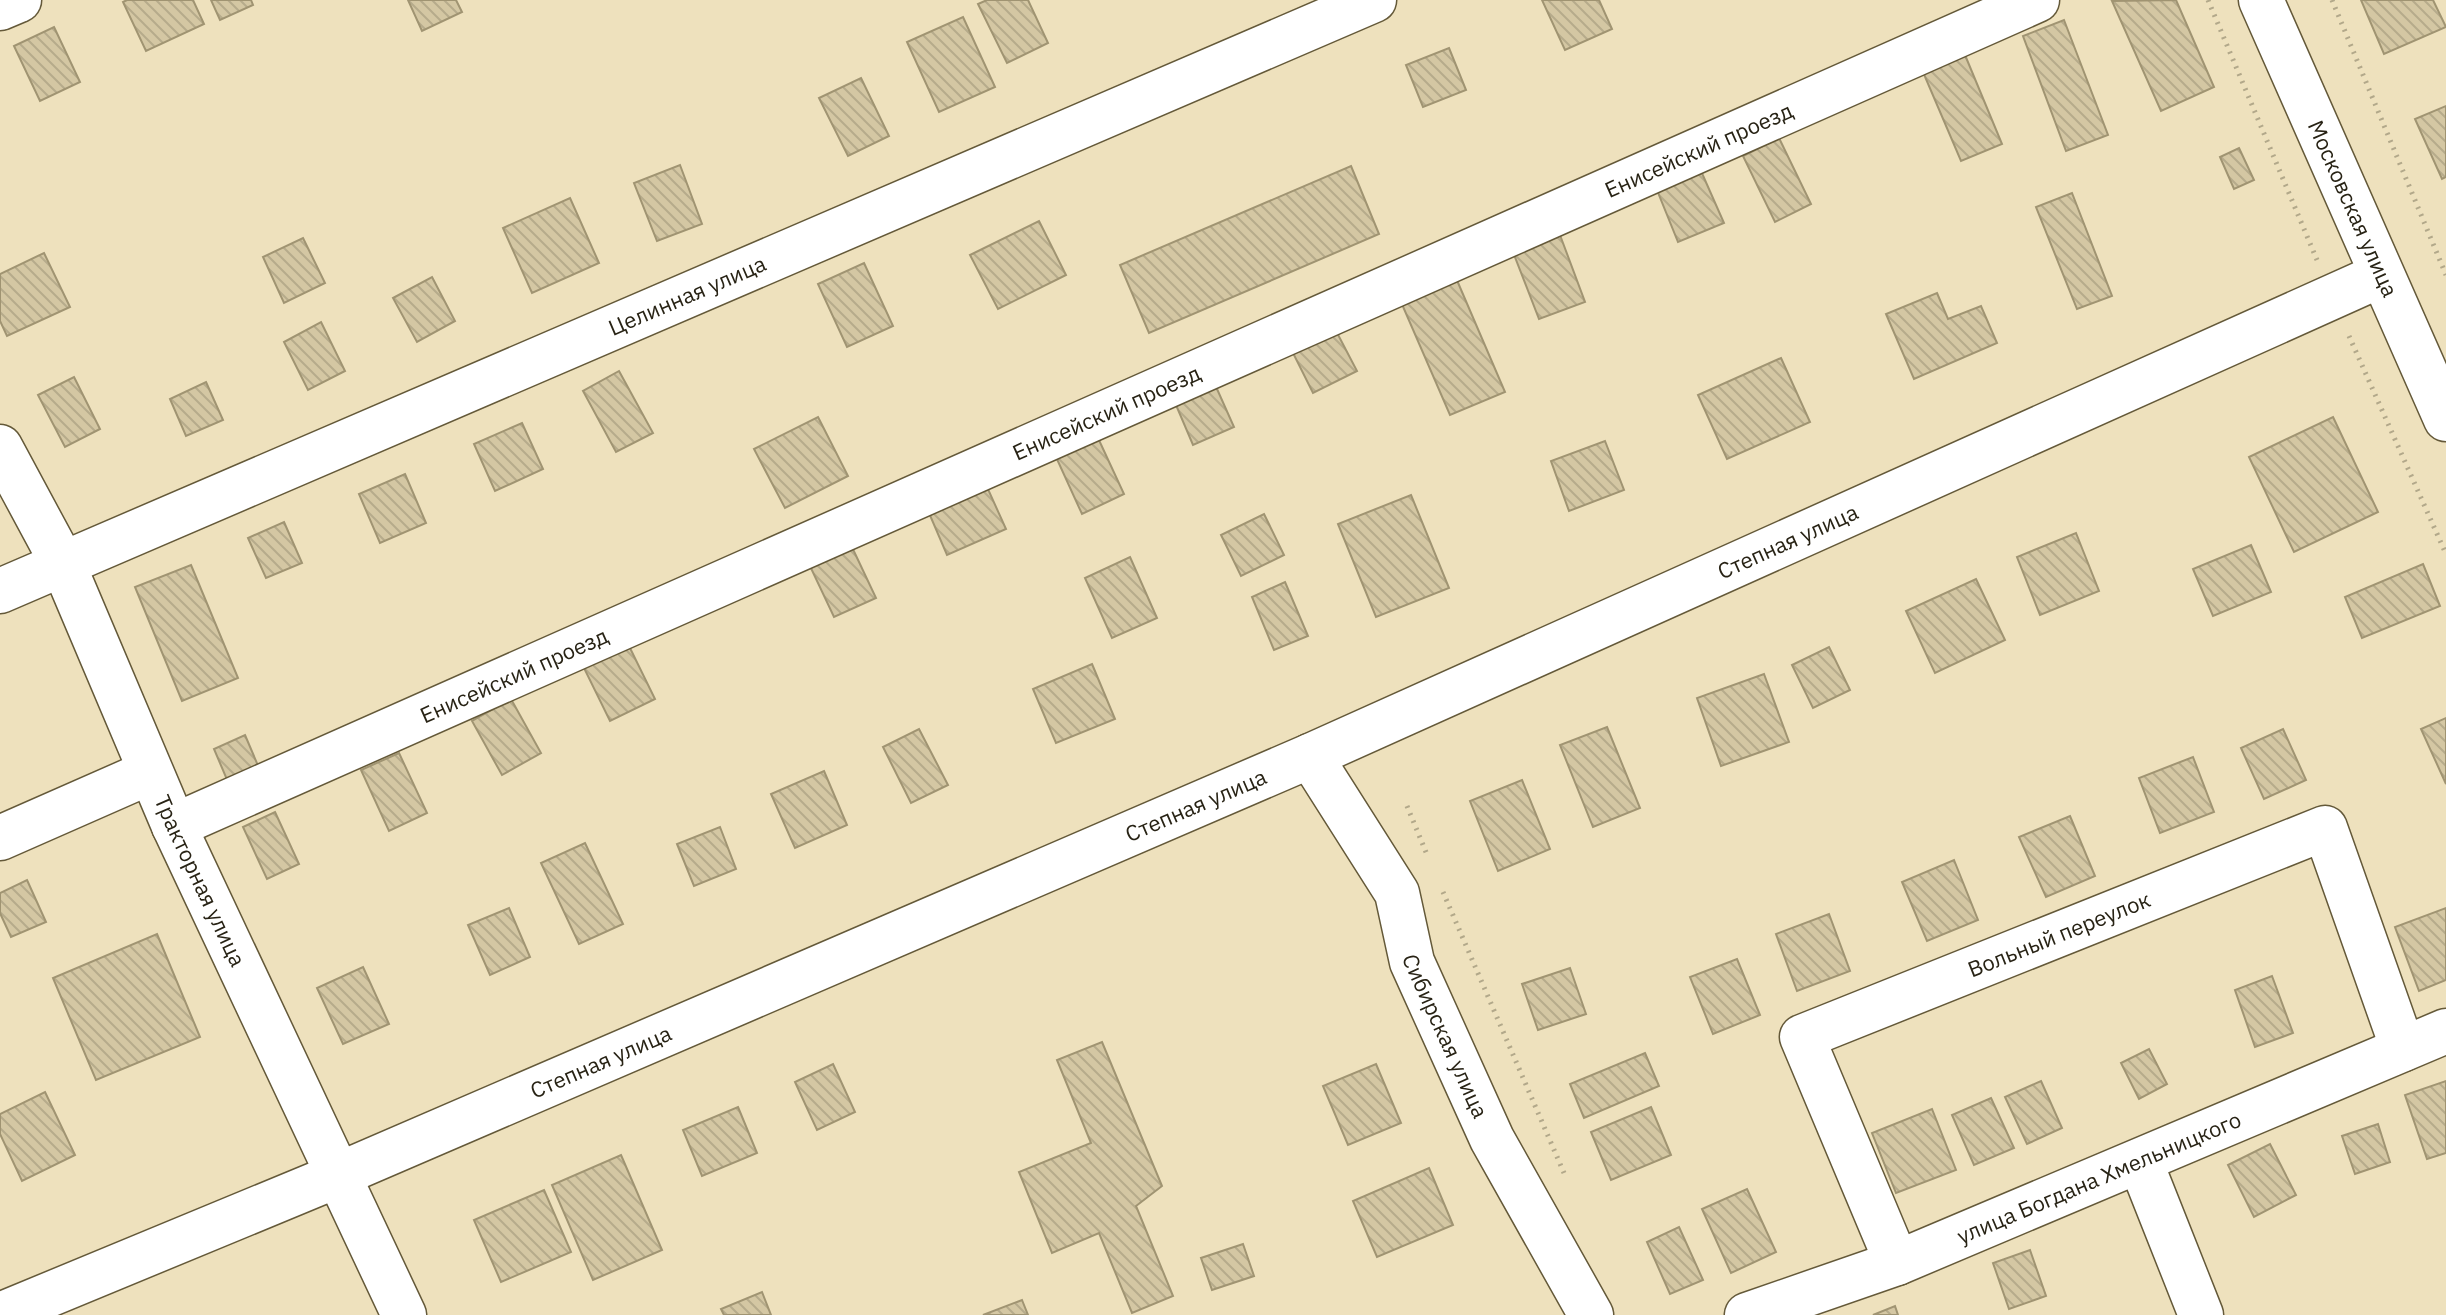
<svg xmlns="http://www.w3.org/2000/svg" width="2446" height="1315" viewBox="0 0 2446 1315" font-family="'IBM Plex Sans',sans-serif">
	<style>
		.building { fill: url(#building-back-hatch); stroke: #a09472; stroke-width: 2 }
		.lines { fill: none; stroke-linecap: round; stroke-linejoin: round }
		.minor-casing { stroke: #645939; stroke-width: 47 }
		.path { stroke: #b2a88a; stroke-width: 5; stroke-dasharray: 2 6; stroke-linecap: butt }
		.minor { stroke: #fff; stroke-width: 44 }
		.labels { text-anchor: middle; stroke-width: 6; stroke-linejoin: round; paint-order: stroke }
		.street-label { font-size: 22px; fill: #282315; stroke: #fff }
	</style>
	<defs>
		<pattern id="building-back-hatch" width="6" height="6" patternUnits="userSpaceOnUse" patternTransform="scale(2)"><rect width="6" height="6" fill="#d4c7a3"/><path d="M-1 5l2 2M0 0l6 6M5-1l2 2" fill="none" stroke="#b6ab8b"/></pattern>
	</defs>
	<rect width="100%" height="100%" fill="#eee1bd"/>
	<!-- building -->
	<g class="building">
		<path d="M127,0H193L204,24L146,51L123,2Z"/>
		<path d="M211,0H251L253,5L220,20Z"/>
		<path d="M408,0H456L462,12L422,31Z"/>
		<path d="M987,0H1028L1048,43L1007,63L978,4Z"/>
		<path d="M1542,0H1599L1612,29L1565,50Z"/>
		<path d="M2176,0L2214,87L2161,111L2112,1Z"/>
		<path d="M2361,0H2433L2446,27L2384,54Z"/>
		<path d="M963,17L995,87L939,112L907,42Z"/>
		<path d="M2064,20L2108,135L2066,151L2023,36Z"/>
		<path d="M54,27L80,82L40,101L14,46Z"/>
		<path d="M1449,48L1466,90L1423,107L1406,65Z"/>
		<path d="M1965,55L2002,144L1961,161L1923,72Z"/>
		<path d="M861,78L889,136L848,156L819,98Z"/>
		<path d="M2446,106V177L2442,179L2415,119Z"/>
		<path d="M1779,138L1811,204L1775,222L1743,156Z"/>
		<path d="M2239,148L2254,180L2234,189L2220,157Z"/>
		<path d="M680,165L702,224L657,241L634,183Z"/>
		<path d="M1351,166L1379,234L1149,333L1120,265Z"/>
		<path d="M1701,171L1724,223L1678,242L1657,190Z"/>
		<path d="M2072,193L2112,296L2077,309L2036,207Z"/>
		<path d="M570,198L599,263L532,293L503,228Z"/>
		<path d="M1039,221L1066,275L998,309L970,255Z"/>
		<path d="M1560,235L1585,302L1539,319L1513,252Z"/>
		<path d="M303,238L325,283L284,303L263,257Z"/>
		<path d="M44,253L70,307L7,336L0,321V274Z"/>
		<path d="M864,263L893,326L847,347L818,284Z"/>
		<path d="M432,277L455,321L417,342L393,298Z"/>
		<path d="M1456,278L1505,392L1450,415L1401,302Z"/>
		<path d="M1937,293L1948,319L1981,306L1997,343L1914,379L1886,314Z"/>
		<path d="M321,322L345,371L308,390L284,342Z"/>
		<path d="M1334,327L1357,371L1313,393L1291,349Z"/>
		<path d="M1781,358L1810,422L1727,459L1698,395Z"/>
		<path d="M619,371L653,433L616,452L583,391Z"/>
		<path d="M74,377L100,429L65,447L38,395Z"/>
		<path d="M1213,380L1234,427L1193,445L1173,398Z"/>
		<path d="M206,382L223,420L186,436L170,399Z"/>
		<path d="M818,417L848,476L785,508L754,449Z"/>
		<path d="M2333,417L2378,512L2294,552L2249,457Z"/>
		<path d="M522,423L543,469L495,491L474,444Z"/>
		<path d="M1098,438L1124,494L1082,514L1056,457Z"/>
		<path d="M1605,441L1624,490L1569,511L1551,461Z"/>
		<path d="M405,474L426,523L380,543L359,494Z"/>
		<path d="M987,487L1006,529L947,555L929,513Z"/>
		<path d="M1411,495L1449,588L1376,617L1338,524Z"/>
		<path d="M1264,514L1284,555L1241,576L1221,535Z"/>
		<path d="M284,522L302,563L266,578L248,538Z"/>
		<path d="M2076,533L2099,591L2040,615L2017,557Z"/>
		<path d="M851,545L876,598L834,617L809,564Z"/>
		<path d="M2251,545L2271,592L2213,616L2193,569Z"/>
		<path d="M1130,557L1157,618L1112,638L1085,578Z"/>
		<path d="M2423,564L2440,606L2362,638L2345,597Z"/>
		<path d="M191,565L238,678L182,701L135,587Z"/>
		<path d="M1976,579L2005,640L1935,673L1906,611Z"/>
		<path d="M1285,582L1308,636L1274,650L1252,597Z"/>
		<path d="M629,646L655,699L610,721L584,668Z"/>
		<path d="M1829,647L1850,690L1813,708L1792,665Z"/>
		<path d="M1092,664L1115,719L1056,743L1033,689Z"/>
		<path d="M1764,674L1789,742L1721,766L1697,698Z"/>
		<path d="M511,699L541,753L502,775L472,721Z"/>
		<path d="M2446,718V784L2421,729Z"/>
		<path d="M1607,727L1640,808L1593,827L1560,745Z"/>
		<path d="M919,729L948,785L911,803L883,747Z"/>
		<path d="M2283,729L2306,780L2264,799L2241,748Z"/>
		<path d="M245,735L259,768L228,782L214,749Z"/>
		<path d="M399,753L427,813L389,831L361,770Z"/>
		<path d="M2193,757L2214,812L2160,833L2139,778Z"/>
		<path d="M824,771L847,825L795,848L771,794Z"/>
		<path d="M1522,780L1550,849L1498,871L1470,801Z"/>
		<path d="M275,812L299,864L267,879L243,827Z"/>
		<path d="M2070,816L2095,876L2046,897L2019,837Z"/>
		<path d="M720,827L736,869L694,886L677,844Z"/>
		<path d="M585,843L623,924L579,944L541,863Z"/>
		<path d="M1954,860L1978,920L1927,941L1902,882Z"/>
		<path d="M27,880L46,922L11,937L0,913V893Z"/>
		<path d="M509,908L530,957L490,975L468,925Z"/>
		<path d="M2446,908V980L2419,991L2395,927Z"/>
		<path d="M1829,914L1850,971L1797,991L1776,934Z"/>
		<path d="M157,934L200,1037L96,1080L53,978Z"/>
		<path d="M1737,959L1760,1015L1713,1034L1690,977Z"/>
		<path d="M363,967L389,1024L343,1044L317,988Z"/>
		<path d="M1570,968L1586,1014L1538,1030L1522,984Z"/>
		<path d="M2272,976L2293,1033L2255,1047L2235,990Z"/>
		<path d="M1102,1042L1162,1186L1136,1206L1173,1296L1132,1313L1099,1233L1052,1253L1019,1172L1091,1143L1057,1060Z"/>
		<path d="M2149,1049L2167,1084L2139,1099L2121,1063Z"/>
		<path d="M1645,1053L1659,1086L1584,1118L1570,1084Z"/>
		<path d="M833,1064L855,1112L817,1130L795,1082Z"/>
		<path d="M1376,1064L1401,1123L1348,1145L1323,1086Z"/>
		<path d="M2041,1081L2062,1128L2027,1144L2005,1097Z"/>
		<path d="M2446,1081V1153L2427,1159L2405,1095Z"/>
		<path d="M45,1092L75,1155L22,1181L0,1134V1114Z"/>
		<path d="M1991,1098L2014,1148L1974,1165L1952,1115Z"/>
		<path d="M738,1107L757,1153L702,1176L683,1130Z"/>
		<path d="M1651,1107L1671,1155L1611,1180L1591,1132Z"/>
		<path d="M1932,1109L1956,1170L1896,1193L1872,1133Z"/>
		<path d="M2378,1124L2390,1162L2355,1174L2342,1136Z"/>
		<path d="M2270,1144L2296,1195L2254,1217L2228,1165Z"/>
		<path d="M621,1155L662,1250L593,1280L552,1185Z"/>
		<path d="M1429,1168L1453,1225L1377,1257L1353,1201Z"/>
		<path d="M1747,1189L1776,1252L1731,1273L1702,1209Z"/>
		<path d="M544,1190L571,1252L501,1282L474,1220Z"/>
		<path d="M1679,1227L1703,1280L1670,1294L1647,1242Z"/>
		<path d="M1243,1244L1254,1276L1212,1290L1201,1258Z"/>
		<path d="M2030,1250L2046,1296L2009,1309L1993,1263Z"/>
		<path d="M762,1292L771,1315H724L721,1309Z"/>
		<path d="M1022,1300L1028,1315H983Z"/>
		<path d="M1895,1306L1898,1315H1873Z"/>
	</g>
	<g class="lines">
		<defs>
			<g id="minor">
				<path id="s1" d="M2261,0L2446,419"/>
				<path d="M0,8L19,0"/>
				<path id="s2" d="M0,447L63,564L174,826L404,1315"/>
				<path id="s3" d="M0,591L1374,0"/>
				<path id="s4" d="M1310,756L1397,893L1412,962L1492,1139L1591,1315"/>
				<path id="s5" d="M174,826L2037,0"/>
				<path d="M0,838L150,772"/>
				<path d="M2140,1161L2201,1315"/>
				<path id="s6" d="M1897,1263L1802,1037L2325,828L2403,1049"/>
				<path id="s7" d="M0,1315L324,1181L1310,756L2381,275"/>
				<path id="s8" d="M1747,1315L1897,1263L2446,1031"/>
			</g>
		</defs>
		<!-- minor casing -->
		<use href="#minor" class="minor-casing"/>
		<!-- path -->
		<g class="path">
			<path d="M2208,0L2317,260"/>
			<path d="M2332,0L2446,275"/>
			<path d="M2349,336L2446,554"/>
			<path d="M1407,806L1428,857"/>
			<path d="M1443,892L1564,1173"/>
		</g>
		<!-- minor -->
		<use href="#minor" class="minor"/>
	</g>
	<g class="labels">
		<!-- street labels -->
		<g class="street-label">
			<text dy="8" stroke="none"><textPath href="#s5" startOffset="1668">Енисейский проезд</textPath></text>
			<text dy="8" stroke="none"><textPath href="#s1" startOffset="228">Московская улица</textPath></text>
			<text dy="8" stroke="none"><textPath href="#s3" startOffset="748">Целинная улица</textPath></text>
			<text dy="8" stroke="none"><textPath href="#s5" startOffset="1020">Енисейский проезд</textPath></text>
			<text dy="8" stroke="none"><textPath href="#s7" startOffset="1948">Степная улица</textPath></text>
			<text dy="8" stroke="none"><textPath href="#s5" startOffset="372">Енисейский проезд</textPath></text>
			<text dy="8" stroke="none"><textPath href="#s7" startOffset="1300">Степная улица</textPath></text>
			<text dy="8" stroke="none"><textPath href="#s2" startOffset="478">Тракторная улица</textPath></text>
			<text dy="8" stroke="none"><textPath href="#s6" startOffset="522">Вольный переулок</textPath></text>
			<text dy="8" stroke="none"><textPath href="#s4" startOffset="314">Сибирская улица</textPath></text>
			<text dy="8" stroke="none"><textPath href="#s7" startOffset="652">Степная улица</textPath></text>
			<text dy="8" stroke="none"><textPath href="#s8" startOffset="378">улица Богдана Хмельницкого</textPath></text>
		</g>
	</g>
</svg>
